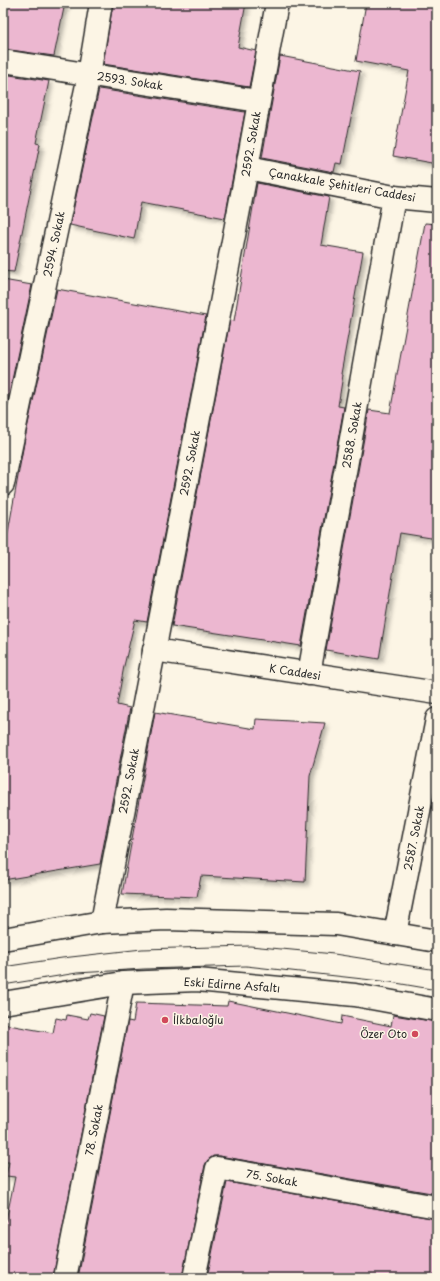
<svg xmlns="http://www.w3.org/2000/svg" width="440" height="1281" viewBox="0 0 440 1281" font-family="'Playpen Sans',sans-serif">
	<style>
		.building { fill: #ecb7d0; stroke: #2b2b2b; filter: url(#shadow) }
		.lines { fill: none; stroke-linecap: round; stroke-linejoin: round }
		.minor-casing { stroke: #2b2b2b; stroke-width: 25 }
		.major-casing { stroke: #2b2b2b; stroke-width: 25 }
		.minor { stroke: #fcf5e5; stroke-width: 22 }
		.major { stroke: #fcf5e5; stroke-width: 22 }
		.tram { stroke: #2b2b2b; stroke-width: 1 }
		.poi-dot { fill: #d1495b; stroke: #fcf5e5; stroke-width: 1.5 }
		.labels { text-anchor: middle; stroke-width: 3; stroke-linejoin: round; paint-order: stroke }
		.street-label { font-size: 11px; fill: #2b2b2b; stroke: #fcf5e5 }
		.poi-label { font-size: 11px; fill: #2b2b2b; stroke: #fcf5e5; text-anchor: start }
	</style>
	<defs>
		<filter id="shadow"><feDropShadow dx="3.5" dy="3.5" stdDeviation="2" flood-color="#0004"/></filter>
	</defs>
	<rect width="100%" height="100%" fill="#fcf5e5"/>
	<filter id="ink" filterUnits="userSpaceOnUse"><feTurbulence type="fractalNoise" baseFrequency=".025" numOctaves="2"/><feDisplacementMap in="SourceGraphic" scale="8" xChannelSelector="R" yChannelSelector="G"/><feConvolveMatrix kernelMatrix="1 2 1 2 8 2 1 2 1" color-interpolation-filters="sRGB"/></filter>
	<g filter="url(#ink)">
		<!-- building -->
		<g class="building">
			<path d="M3,3H65L54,56L3,49Z"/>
			<path d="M113,3H246L238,47L256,51L249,87L103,64Z"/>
			<path d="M366,3H437V164L393,156L409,71L356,61Z"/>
			<path d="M280,56L360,71L342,164L336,163L334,172L262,158Z"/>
			<path d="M3,74L49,81L36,143L40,144L14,272L3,271Z"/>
			<path d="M99,89L245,112L225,218L141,202L134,239L70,225Z"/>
			<path d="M257,183L329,197L321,245L363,252L341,374L343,375L338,406L344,407L301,646L172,626L230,320L234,321Z"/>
			<path d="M425,223L437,224V539L400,533L379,659L326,650L369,410L390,413Z"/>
			<path d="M3,280L32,285L3,423Z"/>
			<path d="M57,289L206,316L147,622L135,620L124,666L117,705L130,708L100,864L3,880V560L24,443Z"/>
			<path d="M155,712L255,729L256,719L325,723L310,776L305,882L201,876L197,897L122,894Z"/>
			<path d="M228,1001L341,1024L342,1016L391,1026L393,1015L437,1022V1194L219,1156H213L208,1160L205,1165L182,1278H78L128,1021L133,1022L136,1003L227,1006Z"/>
			<path d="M90,1013L104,1016L53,1278H3V1235L15,1177L6,1176L9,1162H3V1024L53,1033L56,1018L66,1020L67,1015L88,1019Z"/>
			<path d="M227,1182L437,1219V1278H207Z"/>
		</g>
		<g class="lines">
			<defs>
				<g id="minor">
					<path d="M3,61L258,101"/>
					<path d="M247,168L394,197L437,201"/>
					<path d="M3,484L89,75L101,3"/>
					<path d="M154,650L437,693"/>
					<path d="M309,674L394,197"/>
					<path d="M102,922L247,168L277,3"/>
					<path d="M395,934L437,719"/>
					<path d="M65,1278L123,983"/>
					<path d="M194,1278L217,1168L437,1207"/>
				</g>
				<g id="major">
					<path d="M3,939L102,922L166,919L336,924L437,941"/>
					<path d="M3,1003L123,983L197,980L355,995L437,1010"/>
				</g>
			</defs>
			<!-- minor casing -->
			<use href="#minor" class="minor-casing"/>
			<!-- major casing -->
			<use href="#major" class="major-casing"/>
			<!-- minor -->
			<use href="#minor" class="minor"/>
			<!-- major -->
			<use href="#major" class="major"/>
			<!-- tram -->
			<g class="tram">
				<path d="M3,967L62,958L142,949L250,946L334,954L437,970"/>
				<path d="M3,985L77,973L144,969L246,966L390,982L437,990"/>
			</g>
		</g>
	</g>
	<!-- markers -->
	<g class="poi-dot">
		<circle cx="165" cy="1020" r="4"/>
		<circle cx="415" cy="1034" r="4"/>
	</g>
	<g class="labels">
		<!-- street labels -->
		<g class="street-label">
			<text transform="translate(130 81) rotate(9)" y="4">2593. Sokak</text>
			<text transform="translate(251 144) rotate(-80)" y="4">2592. Sokak</text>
			<text transform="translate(342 185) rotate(10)" y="4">Çanakkale Şehitleri Caddesi</text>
			<text transform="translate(54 244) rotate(-78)" y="4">2594. Sokak</text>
			<text transform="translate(352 435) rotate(-80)" y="4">2588. Sokak</text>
			<text transform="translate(190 463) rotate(-79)" y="4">2592. Sokak</text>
			<text transform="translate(295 672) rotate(9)" y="4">K Caddesi</text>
			<text transform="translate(129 781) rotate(-79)" y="4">2592. Sokak</text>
			<text transform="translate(414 838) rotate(-79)" y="4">2587. Sokak</text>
			<text transform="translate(232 985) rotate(4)" y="4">Eski Edirne Asfaltı</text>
			<text transform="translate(94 1130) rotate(-79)" y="4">78. Sokak</text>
			<text transform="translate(272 1178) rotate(10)" y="4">75. Sokak</text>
		</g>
		<!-- poi labels -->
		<g class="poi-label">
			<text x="173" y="1024">İlkbaloğlu</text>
			<text x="407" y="1038" text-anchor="end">Özer Oto</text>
		</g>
	</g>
	<!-- margin -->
	<rect width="440" height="1281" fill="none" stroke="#fcf5e5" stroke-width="16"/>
	<rect x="8" y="8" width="424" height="1265" fill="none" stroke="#2b2b2b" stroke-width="1.5" filter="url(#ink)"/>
</svg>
